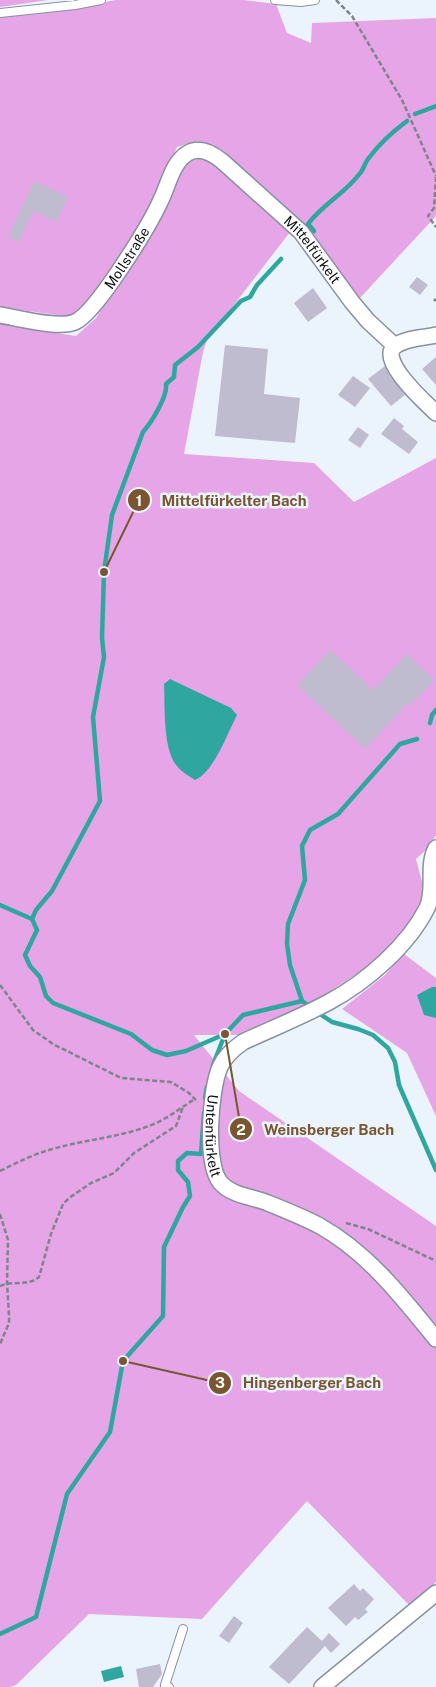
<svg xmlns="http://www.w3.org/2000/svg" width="436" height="1687" viewBox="0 0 436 1687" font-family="'Public Sans',sans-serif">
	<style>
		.green { fill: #e6a5e7 }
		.water { fill: #2fa7a0 }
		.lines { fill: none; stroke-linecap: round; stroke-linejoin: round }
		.stream { stroke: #2fa7a0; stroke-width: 4.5 }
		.building { fill: #bfbccf }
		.lane-casing { stroke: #8791a1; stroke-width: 10 }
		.street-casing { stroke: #8791a1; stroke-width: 18 }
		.path { stroke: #7e848c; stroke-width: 2.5; stroke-dasharray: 5 2.5; stroke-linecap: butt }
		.lane { stroke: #fff; stroke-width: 8 }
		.street { stroke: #fff; stroke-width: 15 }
		.labels { text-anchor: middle; stroke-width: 5; stroke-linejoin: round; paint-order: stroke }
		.street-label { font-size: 14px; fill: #0d1016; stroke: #ebf3fd }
		.leader { fill: none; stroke: #79562f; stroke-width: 2 }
		.callout-dot { fill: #79562f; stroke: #ebf3fd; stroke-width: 2 }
		.mark-label { font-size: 15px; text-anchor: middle; font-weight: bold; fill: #fff }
		.callout-label { font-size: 15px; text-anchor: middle; font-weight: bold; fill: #79562f; stroke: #ebf3fd; stroke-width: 5; stroke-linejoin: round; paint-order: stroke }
	</style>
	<rect width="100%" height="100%" fill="#ebf3fd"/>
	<!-- green -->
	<g class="green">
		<path d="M0,0H48L0,7Z"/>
		<path d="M116,0H243L276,4L287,33L311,43L312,23L436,18V216L359,299L303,223L217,149L197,141L177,147L145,224L92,301L71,317L0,307V17L51,12Z"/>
		<path d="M207,156L290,232L207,340L203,352L184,454L314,463L354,502L436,458V835L428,848L416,859L424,889L416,913L400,937L375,962L315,1001L238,1035H194L239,1091L436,1226V1582L410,1606L307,1501L202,1619L89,1614L16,1685L10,1687H0V320L51,332L76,336L96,318L187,161Z"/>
		<path d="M404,954L436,978V1116L407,1053L342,1009L385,975Z"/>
	</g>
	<!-- water -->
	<g class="water">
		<path d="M170,679L231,708L237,715C227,734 214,772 195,780C187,775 179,770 174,762C163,743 165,706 164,684Z"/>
		<path d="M432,987H436V1018L424,1015L417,995Z"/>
		<path d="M121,1666L124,1677L104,1682L101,1671Z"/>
	</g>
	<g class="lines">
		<!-- stream -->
		<g class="stream">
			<path d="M415,114L436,106"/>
			<path d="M314,231L308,224C323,204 346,193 361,172C364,168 365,163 368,159C380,143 392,132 407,121"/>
			<path d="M430,723L432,715L436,710"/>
			<path d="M0,905L32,919L37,930L25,955L30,966L40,977L46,996L53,1003L131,1034L152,1050L167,1055L186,1051L225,1034L243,1015L302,1001L311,1007"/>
			<path d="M32,919L36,910L52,891L100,801L93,717L104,657L102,638L104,572L112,515L143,432C151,423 168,396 166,384L174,377L175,365L198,347L241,301L250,297L257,285L281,259"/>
			<path d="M302,1001L290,965L287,944L288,924L305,880L302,846L310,830L338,814L400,744L417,739"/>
			<path d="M317,1012L332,1022L358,1029L373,1035L388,1048L395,1062L399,1085L436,1170"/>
			<path d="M213,1065L225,1034"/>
			<path d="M205,1098L207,1087"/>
			<path d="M0,1634L36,1617L67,1494L110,1432L123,1361L163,1316L164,1247L183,1207L190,1196L188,1182L178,1170V1161L187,1153L201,1154L204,1113"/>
		</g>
	</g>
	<!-- building -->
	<g class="building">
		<path d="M34,181L68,197L56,222L33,211L19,242L8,237Z"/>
		<path d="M417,277L428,285L420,295L409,287Z"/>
		<path d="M313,288L327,308L308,322L294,303Z"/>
		<path d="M225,345L268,349L264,394L300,398L295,443L215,436Z"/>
		<path d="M436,357V385L422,369Z"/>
		<path d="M385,366L390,376L405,395L391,406L368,379Z"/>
		<path d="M353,376L370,388L355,407L338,395Z"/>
		<path d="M394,418L404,426L402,429L418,442L409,454L381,434Z"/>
		<path d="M358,427L369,435L360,448L348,440Z"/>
		<path d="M330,650L373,690L407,654L434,680L410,706L407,704L365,749L297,685Z"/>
		<path d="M354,1584L360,1591L363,1588L374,1599L365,1609L368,1612L358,1620L355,1617L346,1626L328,1608Z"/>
		<path d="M234,1616L243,1623L229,1643L219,1636Z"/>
		<path d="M307,1627L322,1641L329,1633L340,1644L331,1653L325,1646L289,1684L269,1667Z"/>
		<path d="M160,1664L162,1674L153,1687H139L136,1669Z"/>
	</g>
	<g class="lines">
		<defs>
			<g id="lane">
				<path d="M275,0L301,2L315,0"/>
				<path d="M0,13L75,5L101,0"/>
				<path d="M169,1687L165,1685L183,1629"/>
			</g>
			<g id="street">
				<path id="s1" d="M0,315C18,318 59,329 75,322C96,313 149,226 160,202C168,187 172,162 188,153C200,146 212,153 222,161L301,232L352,302L368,321L395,346"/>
				<path d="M436,335C423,338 406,338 395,346C377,360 426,403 436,413"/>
				<path id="s2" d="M436,848C426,867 436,889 427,908C408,946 366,982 329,1002C301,1017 271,1029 243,1042C233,1049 225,1056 220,1067C210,1089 205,1163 220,1182C230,1195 253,1197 268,1203C285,1210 303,1217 320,1226C368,1253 402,1297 436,1339"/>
				<path d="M322,1687L436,1593"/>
			</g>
		</defs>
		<!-- lane casing -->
		<use href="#lane" class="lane-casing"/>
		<!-- street casing -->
		<use href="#street" class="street-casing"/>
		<!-- path -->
		<g class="path">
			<path d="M336,0L352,16L402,100L436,176"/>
			<path d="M436,177L434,208L428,216L436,227"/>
			<path d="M434,301L436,299"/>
			<path d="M0,985L33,1030L53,1044L121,1078L171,1082L189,1093L198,1102"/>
			<path d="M0,1171C16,1163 32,1155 49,1150C82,1140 116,1138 149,1126C166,1120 180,1108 195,1099"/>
			<path d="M0,1214L8,1240L7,1283L9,1315V1323L0,1344"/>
			<path d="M346,1223L368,1229L436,1261"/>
			<path d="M0,1286C13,1280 27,1287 39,1277L51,1234L63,1204L69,1198L91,1183L114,1173L134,1153L176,1126L183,1107"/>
		</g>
		<!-- lane -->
		<use href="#lane" class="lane"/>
		<!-- street -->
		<use href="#street" class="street"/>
	</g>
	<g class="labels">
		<!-- street labels -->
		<g class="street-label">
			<text dy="5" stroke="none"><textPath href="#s1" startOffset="446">Mittelfürkelt</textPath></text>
			<text dy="5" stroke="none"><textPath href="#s1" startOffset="159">Mollstraße</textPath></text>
			<text dy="5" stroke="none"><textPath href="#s2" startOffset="398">Untenfürkelt</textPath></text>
		</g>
	</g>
	<!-- callouts -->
	<path class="leader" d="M104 572L139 500M225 1034L241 1129M123 1361L220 1383"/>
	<g class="callout-dot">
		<circle cx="104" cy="572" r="5"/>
		<circle cx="225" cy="1034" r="5"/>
		<circle cx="123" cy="1361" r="5"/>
		<circle cx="139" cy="500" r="12"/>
		<circle cx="241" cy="1129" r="12"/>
		<circle cx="220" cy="1383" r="12"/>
	</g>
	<g class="mark-label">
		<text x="139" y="506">1</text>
		<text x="241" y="1135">2</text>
		<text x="220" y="1388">3</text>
	</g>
	<g class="callout-label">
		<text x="234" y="506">Mittelfürkelter Bach</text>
		<text x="329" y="1135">Weinsberger Bach</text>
		<text x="312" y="1388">Hingenberger Bach</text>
	</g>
</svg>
